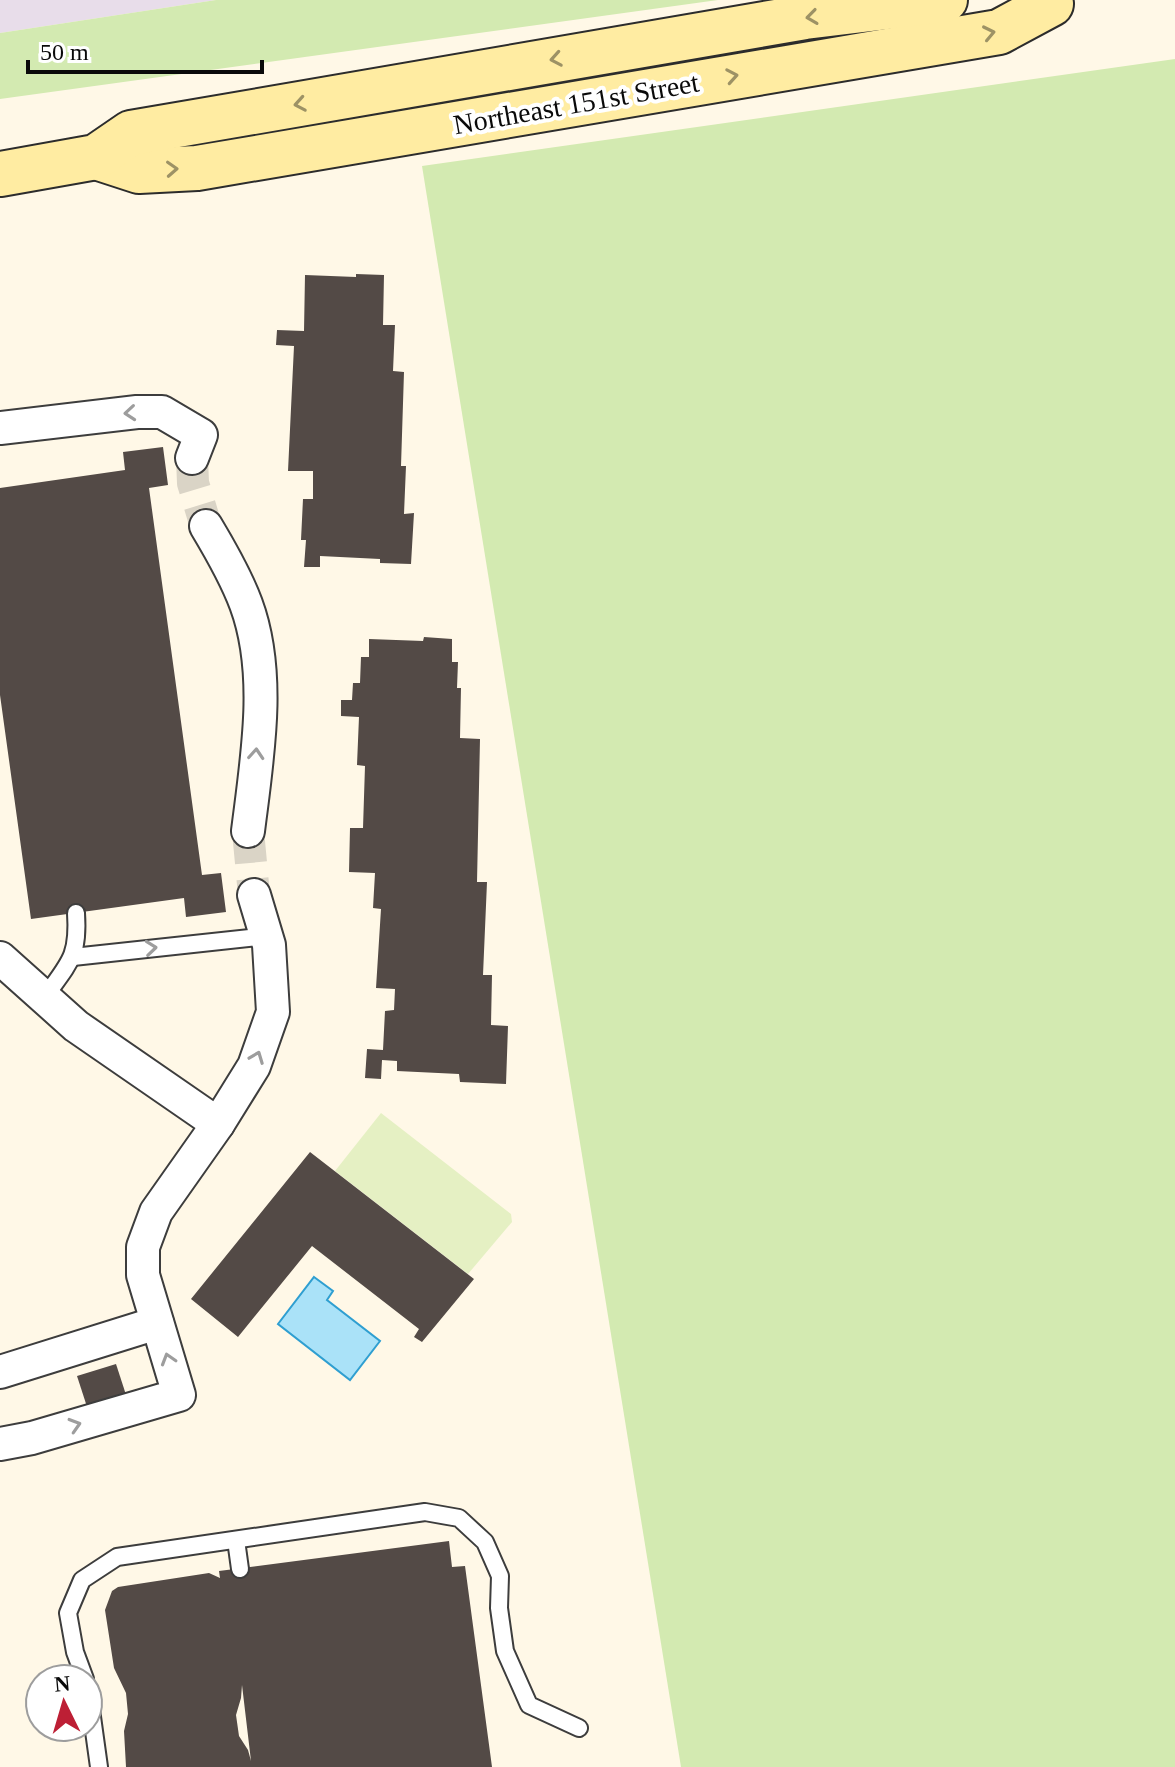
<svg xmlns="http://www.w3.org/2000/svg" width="1175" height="1767" viewBox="0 0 1175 1767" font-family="'Times New Roman',serif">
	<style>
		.industrial { fill: #e8ddea }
		.green { fill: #d3eab1 }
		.pitch { fill: #e5f0c3 }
		.water { fill: #aae2f8; stroke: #2f9fd1; stroke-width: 2 }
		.building { fill: #534a46; fill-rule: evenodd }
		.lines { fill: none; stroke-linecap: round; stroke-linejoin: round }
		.street-tunnel { stroke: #dad4c6; stroke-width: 32; stroke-dasharray: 32 16; stroke-linecap: butt }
		.lane-casing { stroke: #3d3d3d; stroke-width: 20 }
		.street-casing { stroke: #3d3d3d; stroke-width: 36 }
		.secondary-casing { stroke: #2c2c2c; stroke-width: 48 }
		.lane { stroke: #fff; stroke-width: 16 }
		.street { stroke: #fff; stroke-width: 32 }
		.secondary { stroke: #ffeca2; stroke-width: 44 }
		.oneway { stroke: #9d9265 }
		.oneway2 { stroke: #9d9d9d }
		.labels { text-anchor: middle; stroke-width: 8; stroke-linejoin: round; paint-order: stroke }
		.street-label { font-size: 28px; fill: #0a0a0a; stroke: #fff }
	</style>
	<rect width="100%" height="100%" fill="#fff8e7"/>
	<!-- industrial -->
	<path class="industrial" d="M0,0H216L0,33Z"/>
	<!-- green -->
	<g class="green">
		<path d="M216,0H718L0,99V33Z"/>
		<path d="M1175,59V1767H681L422,166Z"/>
	</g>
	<!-- pitch -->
	<path class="pitch" d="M381,1113L511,1214L512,1222L468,1274L335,1171Z"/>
	<!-- water -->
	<path class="water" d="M314,1277L333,1291L327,1300L380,1341L350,1380L278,1324Z"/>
	<!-- building -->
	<g class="building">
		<path d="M356,274L384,275L383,325H395L393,371L404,372L401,466H406L404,514L414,513L411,564L380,563V559L320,556V567H304L306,540H301L303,499H313V471H288L294,346L276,345L277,330L304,331L305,275L356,277Z"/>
		<path d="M163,447L168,485L149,488L202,875L221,873L226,912L186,917L184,898L31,919L0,695V488L125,470L123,452Z"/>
		<path d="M424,637L452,639V662H458L457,688H461L460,738L480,739L477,882H487L483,975H492L491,1025L508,1026L506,1084L460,1082L459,1074L397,1071V1061L382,1060L381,1079L365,1078L367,1049L383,1050L385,1011L394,1010L395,989L376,988L381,909L373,908L375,873L349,872L350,828H363L365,766L357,765L359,717L341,716V700H352L353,683H360L361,657H369V639L423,641Z"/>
		<path d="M310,1152L474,1279L422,1342L414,1337L419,1329L312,1246L238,1337L191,1299Z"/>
		<path d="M116,1364L129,1404L90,1416L77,1376Z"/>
		<path d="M449,1541L452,1567L465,1566L492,1767H126L124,1731L128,1714L126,1693L114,1668L105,1610L112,1591L118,1587L209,1573L220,1578L219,1571ZM242,1685L251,1761L248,1750L239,1736L236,1715L241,1698Z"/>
	</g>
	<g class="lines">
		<!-- street-tunnel -->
		<g class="street-tunnel">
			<path d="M192,458L193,483L206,526"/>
			<path d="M248,831L254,895"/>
		</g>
		<defs>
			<g id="lane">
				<path d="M73,957L267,936"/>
				<path d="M44,998C69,963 79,957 76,913"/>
				<path d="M236,1540L240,1569"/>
				<path d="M85,1679L75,1652L68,1613L82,1580L117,1557L425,1512L459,1518L485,1542L500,1576L499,1608L505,1651L529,1705L579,1728"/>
				<path d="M88,1688L99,1767"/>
			</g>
			<g id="street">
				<path d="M0,428L137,412H162L201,435L192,458"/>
				<path d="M206,526C221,551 236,577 246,604C272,674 257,759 248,831"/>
				<path d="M0,958L76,1026L218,1124"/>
				<path d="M0,1372L157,1323"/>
				<path d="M0,1444L32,1438L179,1395L143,1275V1247L156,1212L218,1124L254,1066L273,1012L269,945L254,895"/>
			</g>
			<g id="secondary">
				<path d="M96,157L139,171L197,168L999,32L1051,4"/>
				<path d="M0,174L96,157L131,133L805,17L945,0"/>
			</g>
		</defs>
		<!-- lane casing -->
		<use href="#lane" class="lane-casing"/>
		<!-- street casing -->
		<use href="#street" class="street-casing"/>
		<!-- secondary casing -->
		<use href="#secondary" class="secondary-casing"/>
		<!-- lane -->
		<use href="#lane" class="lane"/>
		<!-- street -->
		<use href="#street" class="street"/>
		<!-- secondary -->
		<use href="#secondary" class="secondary"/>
	</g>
	<!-- one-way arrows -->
	<defs><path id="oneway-chevron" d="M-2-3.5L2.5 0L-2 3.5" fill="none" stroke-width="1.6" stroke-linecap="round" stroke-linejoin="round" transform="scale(2)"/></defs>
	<g class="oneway">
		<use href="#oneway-chevron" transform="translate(812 17) rotate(172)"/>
		<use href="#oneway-chevron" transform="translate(989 33) rotate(-12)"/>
		<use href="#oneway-chevron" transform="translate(556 59) rotate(170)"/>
		<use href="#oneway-chevron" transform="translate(732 76) rotate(-10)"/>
		<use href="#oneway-chevron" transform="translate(300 104) rotate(170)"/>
		<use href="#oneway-chevron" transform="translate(172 169) rotate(-3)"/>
	</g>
	<g class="oneway2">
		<use href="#oneway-chevron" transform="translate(130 413) rotate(175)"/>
		<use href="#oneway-chevron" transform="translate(256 754) rotate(-86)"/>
		<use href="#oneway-chevron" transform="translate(151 948) rotate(-6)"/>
		<use href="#oneway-chevron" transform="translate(257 1057) rotate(-69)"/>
		<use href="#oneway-chevron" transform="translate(168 1359) rotate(-107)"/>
		<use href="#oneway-chevron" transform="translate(75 1425) rotate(-17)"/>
	</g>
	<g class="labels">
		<!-- street labels -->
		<g class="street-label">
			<text transform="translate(576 103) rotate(-10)" y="10">Northeast 151st Street</text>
		</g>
	</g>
	<!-- north arrow -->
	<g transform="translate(64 1703) rotate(355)"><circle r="38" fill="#ffffff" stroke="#9d9d9d" stroke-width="2"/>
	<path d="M0-6L14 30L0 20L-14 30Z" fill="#bd1f35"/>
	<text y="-12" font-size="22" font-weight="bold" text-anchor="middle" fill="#0a0a0a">N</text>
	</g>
	<!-- scale -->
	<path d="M28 60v12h234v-12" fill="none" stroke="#0a0a0a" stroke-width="4"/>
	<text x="40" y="60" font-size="24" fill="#0a0a0a" stroke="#ffffff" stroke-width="6" paint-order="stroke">50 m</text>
</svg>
